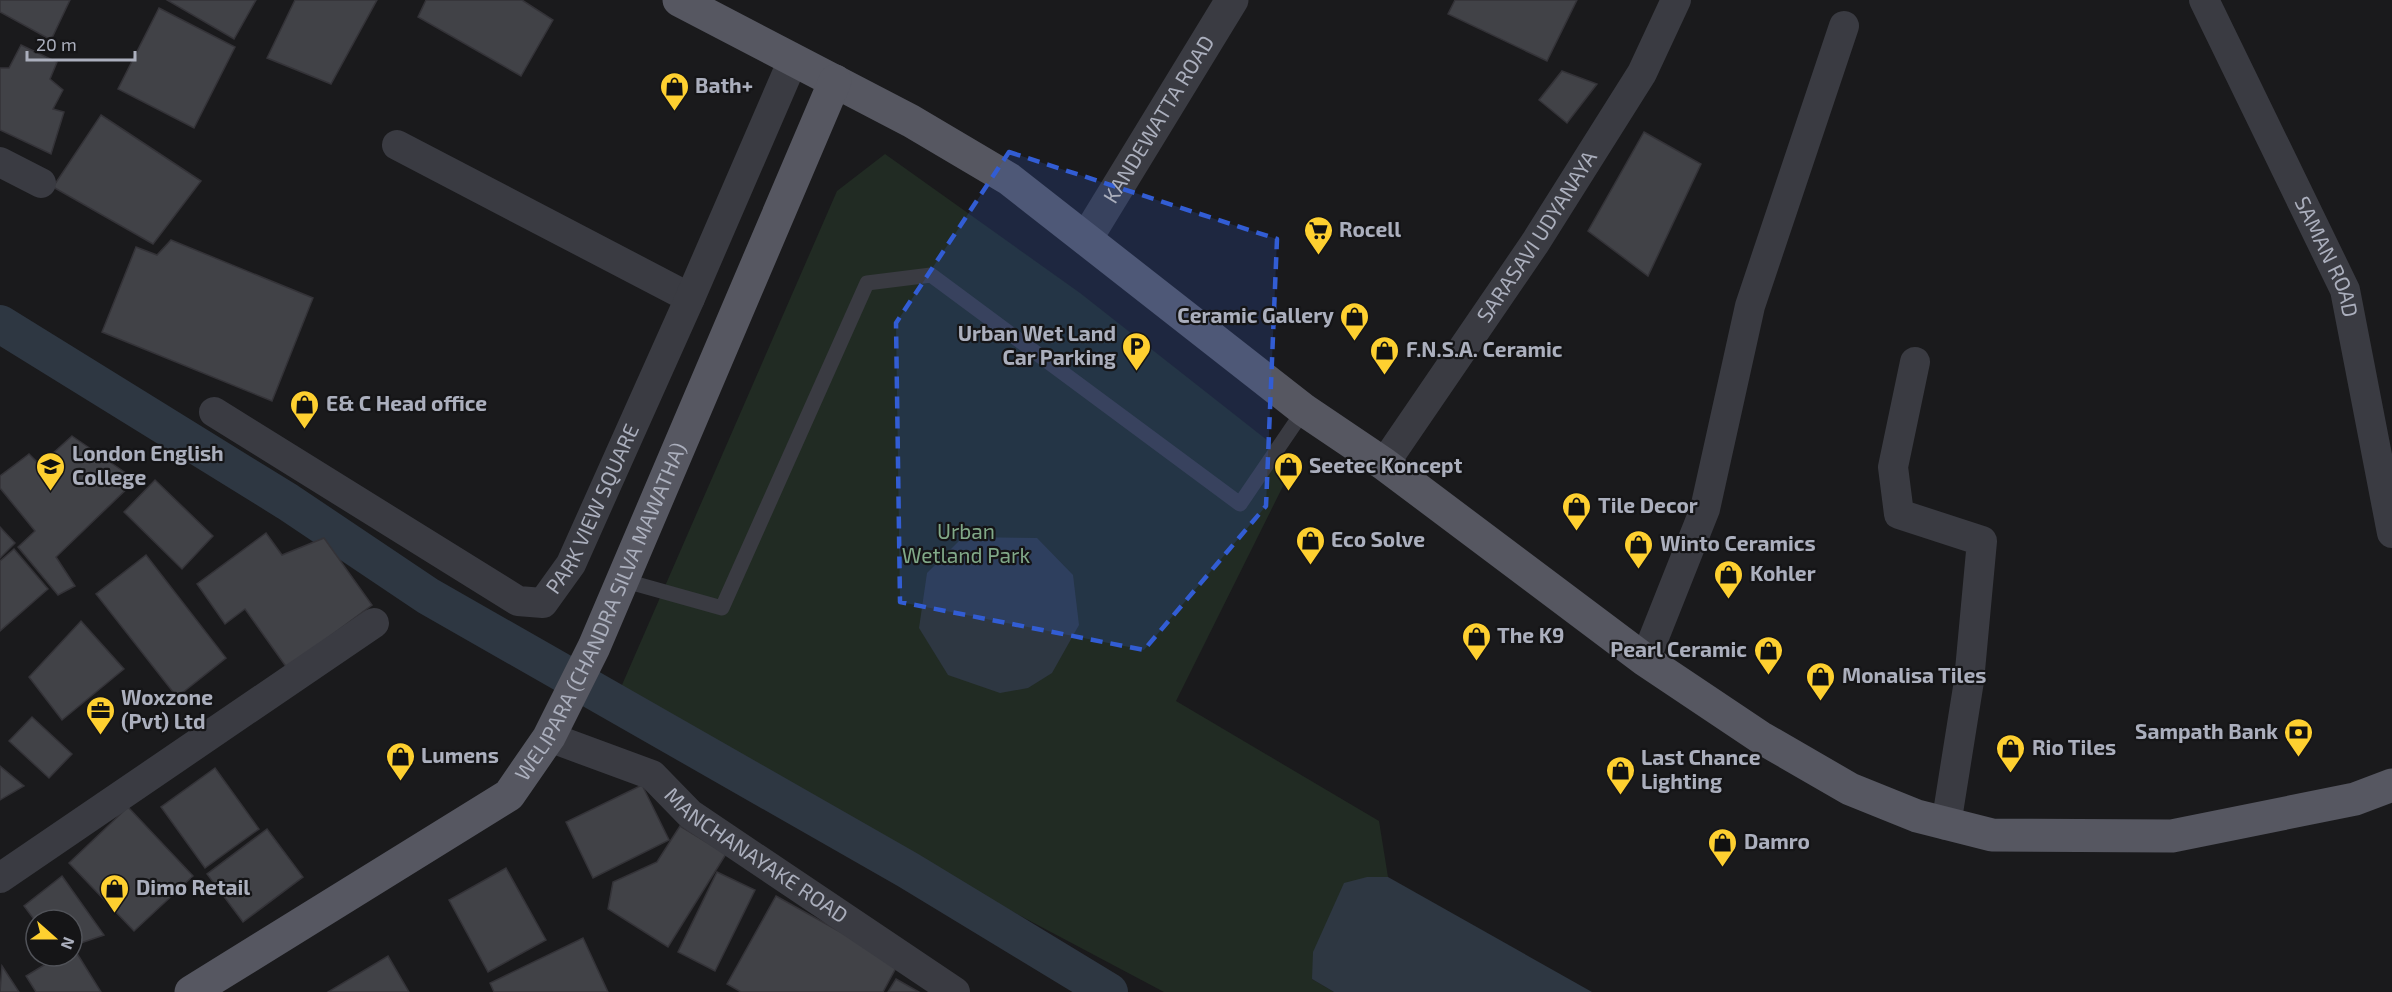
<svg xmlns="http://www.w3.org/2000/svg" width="2392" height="992" viewBox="0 0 2392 992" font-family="'Exo 2',sans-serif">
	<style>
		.green { fill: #212b23 }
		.water { fill: #2e3742 }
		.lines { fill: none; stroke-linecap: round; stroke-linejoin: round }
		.canal { stroke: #2e3742; stroke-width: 38 }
		.building { fill: #414247; stroke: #343338; stroke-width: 1.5 }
		.service { stroke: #3a3b42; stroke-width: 15 }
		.minor { stroke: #3a3b42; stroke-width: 30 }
		.tertiary { stroke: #3a3b42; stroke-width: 33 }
		.primary { stroke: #565761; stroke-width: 33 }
		.marked { fill: #325dd4; fill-opacity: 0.2; stroke: #325dd4; stroke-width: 4.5; stroke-dasharray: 12 8; stroke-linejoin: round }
		.labels { text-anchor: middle; stroke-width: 4.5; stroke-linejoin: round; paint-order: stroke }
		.poi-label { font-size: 21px; font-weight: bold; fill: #abafbd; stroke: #151517; text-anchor: start }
		.street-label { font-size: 21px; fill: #abafbd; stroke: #151517 }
		.park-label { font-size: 21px; fill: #81a988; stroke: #151517 }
	</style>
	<rect width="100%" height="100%" fill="#1a1a1c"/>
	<!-- green -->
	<path class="green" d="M885,154L1080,293L1295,462L1176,701L1379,821L1388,877H1367L1312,979L1334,992H1164L615,701L837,191Z"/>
	<!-- water -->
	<g class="water">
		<path d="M963,537L1037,538L1073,575L1079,625L1052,673L1028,688L1000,693L948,675L919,628L927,573Z"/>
		<path d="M1367,877H1388L1592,992H1334L1312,979L1313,952L1344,883Z"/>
	</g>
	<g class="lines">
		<!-- canal -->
		<path class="canal" d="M0,324L288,502L428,596L908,870L1109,992"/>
	</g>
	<!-- building -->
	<g class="building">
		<path d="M0,0H70L51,40L0,12Z"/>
		<path d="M167,0H256L234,39Z"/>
		<path d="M295,0H377L331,84L267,58Z"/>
		<path d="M426,0H522L553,20L521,76L418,17Z"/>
		<path d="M1455,0H1577L1547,61L1448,14Z"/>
		<path d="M159,8L235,47L194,128L118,89Z"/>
		<path d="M21,45L57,62L50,79L63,90L53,109L64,112L51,154L0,130V68H9Z"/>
		<path d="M1562,71L1597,84L1567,123L1539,100Z"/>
		<path d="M101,115L201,181L153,244L53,187Z"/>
		<path d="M1644,132L1701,164L1648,276L1588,231Z"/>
		<path d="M171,240L313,298L272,401L102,332L136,247L157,255Z"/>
		<path d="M72,436L136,480L56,557L75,586L58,595L18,547L35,531L0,488V476L29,454L40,465Z"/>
		<path d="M155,480L213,536L182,569L124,512Z"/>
		<path d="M0,527L15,543L0,558Z"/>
		<path d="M266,533L282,555L324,538L372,605L287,668L245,609L225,624L197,584Z"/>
		<path d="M14,549L48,589L0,631V561Z"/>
		<path d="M146,555L226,658L177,697L96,594Z"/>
		<path d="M81,621L124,669L62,720L29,677Z"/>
		<path d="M32,717L72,754L49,778L9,741Z"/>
		<path d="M0,766L24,786L0,800Z"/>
		<path d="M215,768L259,829L205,868L161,807Z"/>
		<path d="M642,785L669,840L593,878L566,822Z"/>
		<path d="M128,807L193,876L134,931L69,863Z"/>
		<path d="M680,826L726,854L668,947L608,909L613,882L657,862Z"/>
		<path d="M267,829L303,877L243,922L207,874Z"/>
		<path d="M506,868L546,940L488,972L449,900Z"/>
		<path d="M717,872L755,890L715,971L678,952Z"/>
		<path d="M62,876L104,935L72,946V920L36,922L24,906Z"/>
		<path d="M776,896L898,964L883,992H741L727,984Z"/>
		<path d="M583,938L608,992H494L490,983Z"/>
		<path d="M73,947L101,992H36L26,976L59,956H72Z"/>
		<path d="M388,956L409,992H328Z"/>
		<path d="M2,966L19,992H0Z"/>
		<path d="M896,979L919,992H888Z"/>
	</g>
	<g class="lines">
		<!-- service -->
		<path class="service" d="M622,580L722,608L867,283L931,275L1240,504L1304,410"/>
		<!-- minor -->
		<g class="minor">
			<path id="s1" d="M2204,0L2345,290L2392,533"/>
			<path d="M397,145L690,298"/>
			<path d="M0,162L41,183"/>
			<path d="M1915,362L1893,467L1899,514L1982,541L1969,681L1946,825"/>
			<path id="s2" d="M214,412L518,601L543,603L571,564L690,298L793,60"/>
			<path id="s3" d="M1384,464L1535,243L1642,73L1676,0"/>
			<path d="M1645,660L1705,509L1750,306L1844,26"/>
			<path id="s4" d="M549,737L652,775L690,814L955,992"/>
			<path d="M0,878L374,623"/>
		</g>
		<!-- tertiary -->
		<path class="tertiary" id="s5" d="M1086,239L1232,0"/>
		<!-- primary -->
		<g class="primary">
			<path d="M679,0L911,121L1009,179L1304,410L1384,464L1645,660L1760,737L1850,789L1917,816L1992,835L2172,836L2355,799L2392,785"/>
			<path id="s6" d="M191,992L509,795L549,737L594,647L835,81"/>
		</g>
	</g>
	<!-- marked area -->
	<path class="marked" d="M1009,152L1277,239L1266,506L1144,650L900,602L896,323Z"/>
	<!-- icons -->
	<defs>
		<symbol id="shop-pin" viewBox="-11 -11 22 30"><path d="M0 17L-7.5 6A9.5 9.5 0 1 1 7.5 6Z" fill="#fed030" stroke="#151517"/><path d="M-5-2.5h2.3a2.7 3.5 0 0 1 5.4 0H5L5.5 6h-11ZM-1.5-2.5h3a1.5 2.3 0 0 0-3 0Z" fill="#111"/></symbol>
		<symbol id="supermarket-pin" viewBox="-11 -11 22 30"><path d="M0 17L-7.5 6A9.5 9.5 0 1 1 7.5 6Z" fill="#fed030" stroke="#151517"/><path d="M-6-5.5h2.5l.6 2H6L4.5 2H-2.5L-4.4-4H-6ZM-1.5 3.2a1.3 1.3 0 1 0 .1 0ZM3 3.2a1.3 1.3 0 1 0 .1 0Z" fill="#111"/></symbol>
		<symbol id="parking-pin" viewBox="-11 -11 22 30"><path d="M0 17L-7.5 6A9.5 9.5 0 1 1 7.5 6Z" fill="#fed030" stroke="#151517"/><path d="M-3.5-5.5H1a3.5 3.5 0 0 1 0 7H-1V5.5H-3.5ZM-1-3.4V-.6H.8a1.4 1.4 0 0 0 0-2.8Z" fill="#111"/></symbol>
		<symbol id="school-pin" viewBox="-11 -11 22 30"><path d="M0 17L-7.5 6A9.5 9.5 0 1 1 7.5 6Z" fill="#fed030" stroke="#151517"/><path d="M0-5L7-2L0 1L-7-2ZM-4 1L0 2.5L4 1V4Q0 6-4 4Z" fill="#111"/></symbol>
		<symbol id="office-pin" viewBox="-11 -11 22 30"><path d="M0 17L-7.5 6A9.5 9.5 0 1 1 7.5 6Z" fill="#fed030" stroke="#151517"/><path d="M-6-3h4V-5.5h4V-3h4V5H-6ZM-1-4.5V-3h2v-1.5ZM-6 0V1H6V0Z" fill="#111"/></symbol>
		<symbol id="bank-pin" viewBox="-11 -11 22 30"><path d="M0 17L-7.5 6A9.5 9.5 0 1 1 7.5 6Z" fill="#fed030" stroke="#151517"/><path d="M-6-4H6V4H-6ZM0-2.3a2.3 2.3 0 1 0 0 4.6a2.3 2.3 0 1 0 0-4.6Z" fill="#111"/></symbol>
	</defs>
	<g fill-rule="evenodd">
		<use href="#shop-pin" x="658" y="70" width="33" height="45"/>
		<use href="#supermarket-pin" x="1302" y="214" width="33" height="45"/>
		<use href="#shop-pin" x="1338" y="300" width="33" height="45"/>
		<use href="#parking-pin" x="1120" y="330" width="33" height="45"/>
		<use href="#shop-pin" x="1368" y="334" width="33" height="45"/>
		<use href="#shop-pin" x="288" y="388" width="33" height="45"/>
		<use href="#school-pin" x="34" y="450" width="33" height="45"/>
		<use href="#shop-pin" x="1272" y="450" width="33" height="45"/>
		<use href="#shop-pin" x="1560" y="490" width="33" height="45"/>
		<use href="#shop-pin" x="1294" y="524" width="33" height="45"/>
		<use href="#shop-pin" x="1622" y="528" width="33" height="45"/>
		<use href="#shop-pin" x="1712" y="558" width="33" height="45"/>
		<use href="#shop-pin" x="1460" y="620" width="33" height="45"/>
		<use href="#shop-pin" x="1752" y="634" width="33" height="45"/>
		<use href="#shop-pin" x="1804" y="660" width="33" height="45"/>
		<use href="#office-pin" x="84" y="694" width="33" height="45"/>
		<use href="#bank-pin" x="2282" y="716" width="33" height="45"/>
		<use href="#shop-pin" x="1994" y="732" width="33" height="45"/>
		<use href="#shop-pin" x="384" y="740" width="33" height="45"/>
		<use href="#shop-pin" x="1604" y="754" width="33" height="45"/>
		<use href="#shop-pin" x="1706" y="826" width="33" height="45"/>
		<use href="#shop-pin" x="98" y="872" width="33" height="45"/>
	</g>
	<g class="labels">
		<!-- poi labels -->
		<g class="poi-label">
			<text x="695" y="93">Bath+</text>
			<text x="1339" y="237">Rocell</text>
			<text x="1334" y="323" text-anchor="end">Ceramic Gallery</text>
			<text x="1116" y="341" text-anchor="end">Urban Wet Land<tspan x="1116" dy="24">Car Parking</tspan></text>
			<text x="1406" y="357">F.N.S.A. Ceramic</text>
			<text x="326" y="411">E&amp; C Head office</text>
			<text x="72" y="461">London English<tspan x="72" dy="24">College</tspan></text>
			<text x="1309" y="473">Seetec Koncept</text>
			<text x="1598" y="513">Tile Decor</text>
			<text x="1331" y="547">Eco Solve</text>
			<text x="1660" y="551">Winto Ceramics</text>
			<text x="1750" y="581">Kohler</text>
			<text x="1497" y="643">The K9</text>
			<text x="1747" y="657" text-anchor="end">Pearl Ceramic</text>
			<text x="1842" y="683">Monalisa Tiles</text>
			<text x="121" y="705">Woxzone<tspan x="121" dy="24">(Pvt) Ltd</tspan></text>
			<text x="2278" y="739" text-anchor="end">Sampath Bank</text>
			<text x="2032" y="755">Rio Tiles</text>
			<text x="421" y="763">Lumens</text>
			<text x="1641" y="765">Last Chance<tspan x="1641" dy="24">Lighting</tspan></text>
			<text x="1744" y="849">Damro</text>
			<text x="136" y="895">Dimo Retail</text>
		</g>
		<!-- street labels -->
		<g class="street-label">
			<text dy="7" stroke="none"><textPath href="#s5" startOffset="140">KANDEWATTA ROAD</textPath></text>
			<text dy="7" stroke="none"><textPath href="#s3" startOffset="274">SARASAVI UDYANAYA</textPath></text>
			<text dy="7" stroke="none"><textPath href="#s1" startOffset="285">SAMAN ROAD</textPath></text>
			<text dy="7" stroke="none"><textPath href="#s2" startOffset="490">PARK VIEW SQUARE</textPath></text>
			<text dy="7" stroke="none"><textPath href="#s6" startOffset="580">WELIPARA (CHANDRA SILVA MAWATHA)</textPath></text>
			<text dy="7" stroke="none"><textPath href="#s4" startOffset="242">MANCHANAYAKE ROAD</textPath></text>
		</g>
		<!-- park labels -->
		<g class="park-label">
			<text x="966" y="539">Urban<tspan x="966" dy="24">Wetland Park</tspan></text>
		</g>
	</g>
	<!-- north arrow -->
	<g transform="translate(54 938) rotate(111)"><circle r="28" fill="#151517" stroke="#515359" stroke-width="1.5"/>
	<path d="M0-4.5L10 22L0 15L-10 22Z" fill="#fed030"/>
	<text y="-9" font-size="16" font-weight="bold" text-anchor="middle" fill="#abafbd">N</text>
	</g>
	<!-- scale -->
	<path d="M27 51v9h108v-9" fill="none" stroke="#abafbd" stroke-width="3"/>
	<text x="36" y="51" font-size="18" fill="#abafbd" stroke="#151517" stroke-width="4.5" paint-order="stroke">20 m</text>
</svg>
